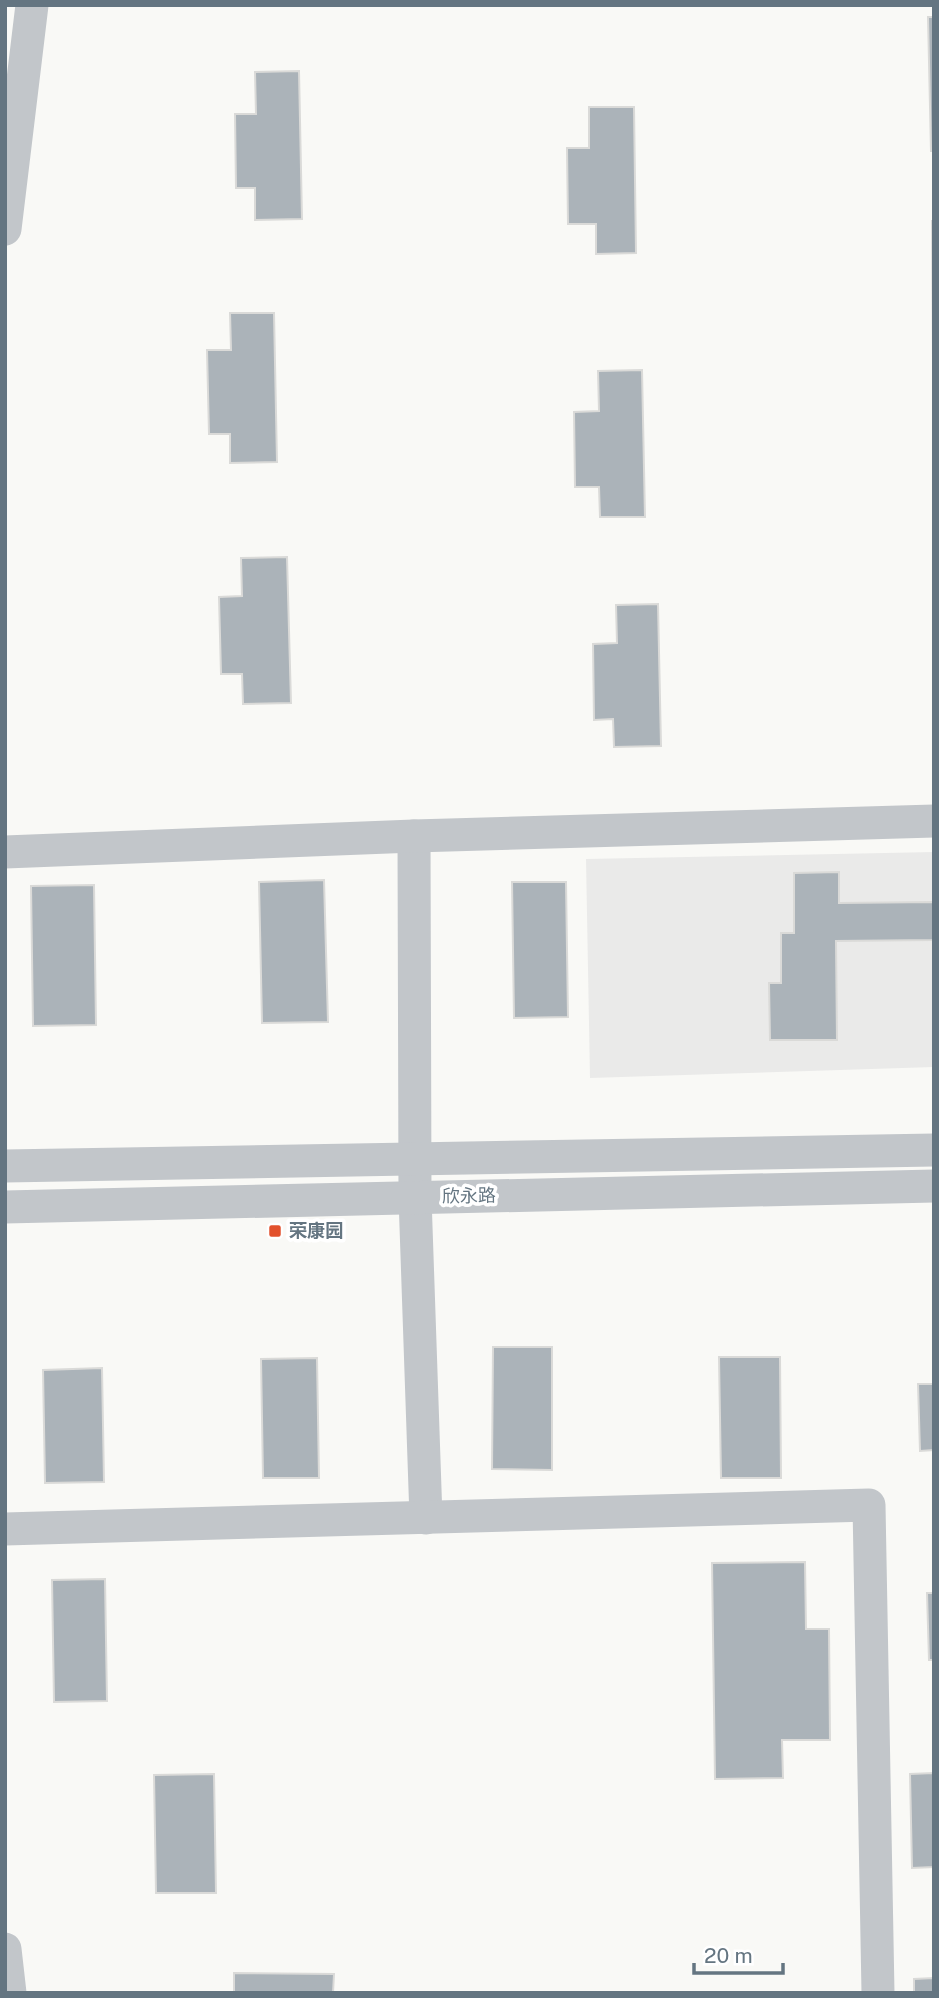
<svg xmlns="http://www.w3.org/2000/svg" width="939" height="1998" viewBox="0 0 939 1998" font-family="'Public Sans','Noto Sans SC',sans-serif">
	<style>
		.built { fill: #eaeae9 }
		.building { fill: #abb3b9; stroke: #dadad8; stroke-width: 2 }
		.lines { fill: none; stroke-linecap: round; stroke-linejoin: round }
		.minor { stroke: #c2c6ca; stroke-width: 33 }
		.poi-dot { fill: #e2512c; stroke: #fff; stroke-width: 2.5 }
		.labels { text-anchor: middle; stroke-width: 7; stroke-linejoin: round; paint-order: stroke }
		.street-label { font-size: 18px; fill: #647581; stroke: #fff }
		.poi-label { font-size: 18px; font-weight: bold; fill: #647581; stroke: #fff; text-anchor: start }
	</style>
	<rect width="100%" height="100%" fill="#f9f9f6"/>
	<!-- built -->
	<path class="built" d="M934,852V1067L590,1078L586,859Z"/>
	<!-- building -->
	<g class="building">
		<path d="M928,17H934V151H931Z"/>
		<path d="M299,71L302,219L255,220V188H236L235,114H256L255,72Z"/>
		<path d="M589,107H634L636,253L596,254V224H568L567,148H589Z"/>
		<path d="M932,221H934L933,359Z"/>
		<path d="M230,313H274L277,462L230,463V434H209L207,350H231Z"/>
		<path d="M642,370L645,517H600L599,487H575L574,412L599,411L598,371Z"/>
		<path d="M287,557L291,703L243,704L242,674H221L219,597L242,596L241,558Z"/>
		<path d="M658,604L661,746L614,747L613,719L594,720L593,644L617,643L616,605Z"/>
		<path d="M839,872V903L934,902V940L836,941L837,1040H770L769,983H781V933H794V873Z"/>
		<path d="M324,880L328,1022L262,1023L259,882Z"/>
		<path d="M512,882H566L568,1017L514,1018Z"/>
		<path d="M94,885L96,1025L33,1026L31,886Z"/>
		<path d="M493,1347H552V1470L492,1469Z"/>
		<path d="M719,1357H780L781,1478H721Z"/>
		<path d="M317,1358L319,1478H263L261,1359Z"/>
		<path d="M102,1368L104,1482L45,1483L43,1370Z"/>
		<path d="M918,1384H934V1450L920,1451Z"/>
		<path d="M805,1562L806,1629H829L830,1740H782L783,1778L715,1779L712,1563Z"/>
		<path d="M105,1579L107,1701L54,1702L52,1580Z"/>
		<path d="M927,1593H934V1660H929Z"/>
		<path d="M934,1773V1867L912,1868L910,1774Z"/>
		<path d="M214,1774L216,1893H156L154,1775Z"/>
		<path d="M234,1973L334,1974L333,1993H234Z"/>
		<path d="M934,1978V1993H914V1979Z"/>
	</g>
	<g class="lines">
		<!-- minor -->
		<g class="minor">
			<path d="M5,229L32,5"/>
			<path d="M414,836L415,1197L426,1518"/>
			<path d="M5,852L414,836L934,821"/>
			<path d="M5,1166L934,1150"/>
			<path d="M5,1207L934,1186"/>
			<path d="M5,1529L869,1505L878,1993"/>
			<path d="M5,1949L10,1993"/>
		</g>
	</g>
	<!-- markers -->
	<rect class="poi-dot" x="268" y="1224" width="14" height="14" rx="3.5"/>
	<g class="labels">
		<!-- street labels -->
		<g class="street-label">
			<text transform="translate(469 1196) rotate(-1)" y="6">欣永路</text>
		</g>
		<!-- poi labels -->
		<g class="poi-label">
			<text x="289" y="1237">荣康园</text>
		</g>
	</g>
	<!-- border -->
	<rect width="939" height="1998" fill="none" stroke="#647581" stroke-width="14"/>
	<!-- scale -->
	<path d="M694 1963v10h89v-10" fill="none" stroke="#647581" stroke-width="3.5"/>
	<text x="704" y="1963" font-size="21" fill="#647581" stroke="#ffffff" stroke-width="5" paint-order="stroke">20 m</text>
</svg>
